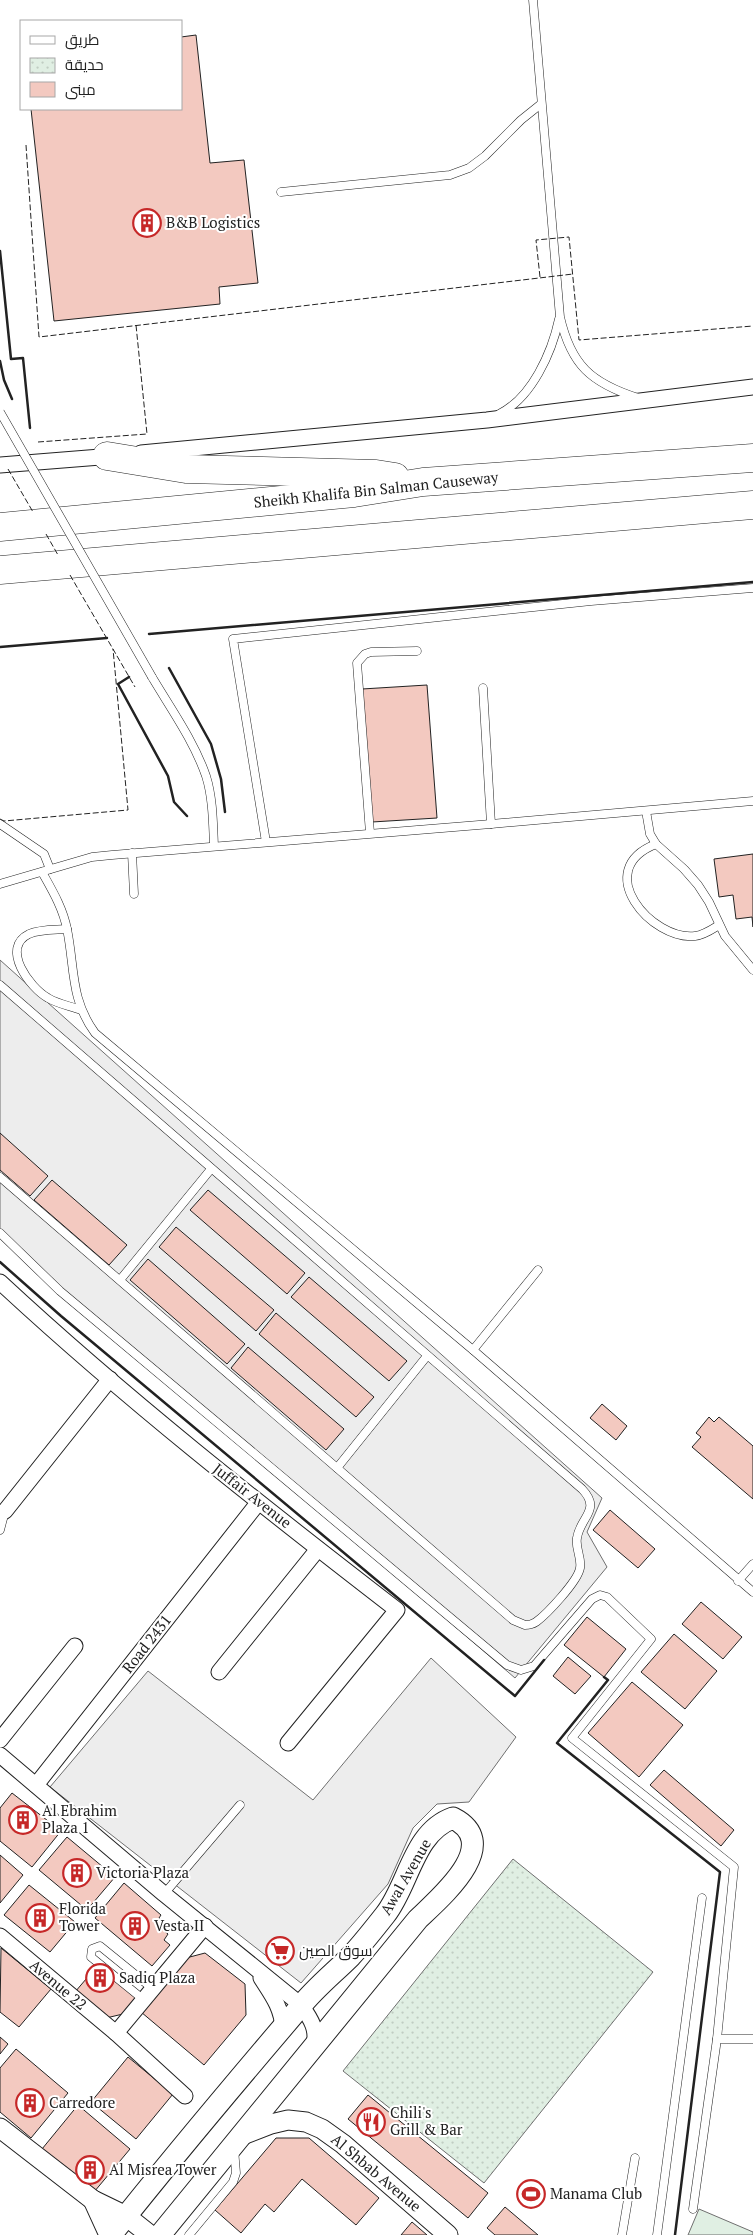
<svg xmlns="http://www.w3.org/2000/svg" width="753" height="2235" viewBox="0 0 753 2235" font-family="'PT Serif',Cairo,serif">
	<style>
		.park { fill: url(#park-dots); stroke: #6f6f6f }
		.pitch { fill: #e0efe3; stroke: #6f6f6f }
		.parking { fill: #ededed; stroke: #6f6f6f }
		.building { fill: #f3c9c0; stroke: #222 }
		.lines { fill: none; stroke-linecap: round; stroke-linejoin: round }
		.service-casing { stroke: #222; stroke-width: 9 }
		.minor-casing { stroke: #222; stroke-width: 17 }
		.tertiary-casing { stroke: #222; stroke-width: 21 }
		.secondary-casing { stroke: #222; stroke-width: 23 }
		.motorway-casing { stroke: #222; stroke-width: 29 }
		.service { stroke: #fff; stroke-width: 8 }
		.minor { stroke: #fff; stroke-width: 15 }
		.tertiary { stroke: #fff; stroke-width: 19 }
		.secondary { stroke: #fff; stroke-width: 21 }
		.motorway { stroke: #fff; stroke-width: 28 }
		.service-bridge-casing { stroke: #222; stroke-width: 9; stroke-linecap: butt }
		.service-bridge { stroke: #fff; stroke-width: 8 }
		.fence { stroke: #222; stroke-width: 1; stroke-dasharray: 6 2.5; stroke-linecap: butt }
		.wall { stroke: #222; stroke-width: 2.5 }
		.labels { text-anchor: middle; stroke-width: 4; stroke-linejoin: round; paint-order: stroke }
		.poi-label { font-size: 15px; fill: #222; stroke: #fff; text-anchor: start }
		.street-label { font-size: 15px; fill: #222; stroke: #fff }
	</style>
	<defs>
		<pattern id="park-dots" width="8" height="8" patternUnits="userSpaceOnUse" patternTransform="scale(1.25)"><rect width="8" height="8" fill="#e0efe3"/><path d="M2 2h.1M6 6h.1" fill="none" stroke="#c0cdc2" stroke-width="1.8" stroke-linecap="round"/></pattern>
	</defs>
	<rect width="100%" height="100%" fill="#fff"/>
	<!-- park -->
	<path class="park" d="M513,1859L653,1972L484,2183L343,2071Z"/>
	<!-- pitch -->
	<path class="pitch" d="M699,2209L753,2232V2235H688Z"/>
	<!-- parking -->
	<g class="parking">
		<path d="M0,960L602,1498L587,1532L607,1567L515,1678L0,1236Z"/>
		<path d="M431,1658L516,1737L469,1802L437,1804L413,1828L388,1884L301,1983L50,1787L148,1671L313,1800Z"/>
	</g>
	<!-- building -->
	<g class="building">
		<path d="M196,35L210,163L244,160L258,283L219,287L220,304L54,321L31,109H181V37Z"/>
		<path d="M427,685L437,818L372,822L362,689Z"/>
		<path d="M753,854V927L752,917L736,919L733,895L719,897L714,859Z"/>
		<path d="M0,1133L48,1176L30,1196L0,1170Z"/>
		<path d="M52,1180L127,1245L109,1265L34,1200Z"/>
		<path d="M208,1190L305,1273L287,1294L190,1210Z"/>
		<path d="M176,1227L274,1310L256,1331L159,1247Z"/>
		<path d="M148,1259L245,1344L227,1364L130,1280Z"/>
		<path d="M309,1277L407,1361L389,1381L291,1297Z"/>
		<path d="M276,1313L374,1397L356,1417L259,1334Z"/>
		<path d="M248,1347L344,1429L326,1450L231,1368Z"/>
		<path d="M602,1404L627,1426L616,1440L590,1418Z"/>
		<path d="M709,1417L714,1422L719,1417L753,1446V1499L692,1447L701,1437L696,1433Z"/>
		<path d="M610,1510L655,1549L638,1568L593,1530Z"/>
		<path d="M701,1602L742,1637L723,1659L682,1624Z"/>
		<path d="M587,1617L626,1649L604,1677L564,1645Z"/>
		<path d="M674,1634L717,1671L685,1709L641,1672Z"/>
		<path d="M568,1657L591,1676L575,1694L553,1676Z"/>
		<path d="M632,1682L683,1725L639,1777L588,1733Z"/>
		<path d="M664,1770L734,1830L721,1846L650,1785Z"/>
		<path d="M12,1793L61,1831L32,1867L0,1841V1808Z"/>
		<path d="M67,1837L115,1877L87,1910L39,1870Z"/>
		<path d="M0,1855L23,1875L0,1903Z"/>
		<path d="M124,1883L161,1915L159,1918L166,1924L162,1929L168,1934L164,1940L170,1945L152,1966L95,1918Z"/>
		<path d="M29,1885L75,1922L50,1952L4,1915Z"/>
		<path d="M1,1948L51,1989L19,2027L0,2012Z"/>
		<path d="M205,1953L245,1984L246,2015L204,2065L141,2012L186,1958Z"/>
		<path d="M98,1965L137,1997L123,2014L106,2018L75,1992Z"/>
		<path d="M0,2037L8,2044L0,2054Z"/>
		<path d="M16,2049L68,2093L31,2138L0,2112V2068Z"/>
		<path d="M128,2057L173,2094L136,2139L91,2102Z"/>
		<path d="M368,2095L488,2193L468,2218L348,2119Z"/>
		<path d="M78,2105L130,2149L94,2192L42,2149Z"/>
		<path d="M276,2138H309L379,2198L356,2225L302,2179L274,2212L265,2204L241,2233L215,2210Z"/>
		<path d="M505,2207L538,2235H495L487,2228Z"/>
		<path d="M412,2222L427,2235H401Z"/>
	</g>
	<g class="lines">
		<defs>
			<g id="service">
				<path d="M533,0L560,317C571,365 591,383 638,398"/>
				<path d="M281,192L450,175L469,168L485,156L521,120L541,104"/>
				<path d="M499,414C532,398 552,352 559,319"/>
				<path d="M152,677C171,709 194,741 206,776C213,798 213,824 214,846"/>
				<path d="M483,688L491,824"/>
				<path d="M646,811L650,834L656,844L684,869L698,885L709,902L725,936L753,970"/>
				<path d="M0,824L44,854L50,869"/>
				<path d="M370,833L357,663L365,654L371,652L417,651"/>
				<path d="M266,842L233,639L591,601L753,588"/>
				<path d="M656,844C590,870 652,941 695,936C704,935 711,930 719,925"/>
				<path d="M132,853L134,894"/>
				<path d="M42,872C52,890 63,908 67,929C75,968 70,999 95,1033L473,1350L753,1592"/>
				<path d="M0,884L92,857L112,855L491,824L753,801"/>
				<path d="M67,929C56,930 40,929 29,934C0,948 30,988 48,998C58,1004 70,1006 81,1010"/>
				<path d="M0,985L582,1489C602,1510 580,1517 577,1538C575,1548 582,1558 580,1568C578,1581 547,1614 536,1622C533,1624 529,1625 525,1625L513,1620L0,1177"/>
				<path d="M0,1233L60,1291L507,1665L521,1670L534,1666L592,1599L600,1595L607,1597L651,1639L572,1738L734,1867L717,2039L693,2209"/>
				<path d="M120,1280L211,1169"/>
				<path d="M473,1350L538,1270"/>
				<path d="M337,1468L427,1356"/>
				<path d="M0,1530L5,1511"/>
				<path d="M738,1581L753,1564"/>
				<path d="M164,1894L240,1805"/>
				<path d="M144,2000L91,1957L92,1949L100,1946L153,1989"/>
				<path d="M717,2039H753"/>
				<path d="M189,2235L233,2182L236,2173L234,2149"/>
				<path d="M622,2235L635,2158"/>
				<path d="M657,2235L702,1898"/>
			</g>
			<g id="minor">
				<path d="M141,453L487,420L753,387"/>
				<path d="M0,465L113,456"/>
				<path d="M0,1282C126,1399 261,1505 397,1610L288,1743"/>
				<path d="M0,1513L5,1511L110,1379"/>
				<path d="M219,1672L318,1549"/>
				<path d="M0,1740L75,1646"/>
				<path d="M0,1755L164,1894L301,2005C311,2019 319,2031 313,2048"/>
				<path d="M36,1785L258,1503"/>
				<path d="M0,1936L116,2033L185,2096"/>
				<path d="M261,1978C272,1995 282,2008 283,2029"/>
				<path d="M116,2033L205,1926"/>
			</g>
			<g id="tertiary">
				<path d="M0,2128L93,2200L126,2216L150,2235"/>
				<path d="M240,2136L271,2124L288,2120L306,2122L322,2129L343,2144L448,2235"/>
				<path d="M93,2200L109,2235"/>
			</g>
			<path id="secondary" d="M111,2235C172,2158 236,2082 300,2007C315,1988 334,1973 351,1956C363,1943 374,1929 385,1915C409,1885 413,1832 453,1818C504,1844 441,1897 418,1919L160,2235"/>
			<g id="motorway">
				<path d="M107,456L186,469L376,474L395,477"/>
				<path d="M0,527L354,493L423,482L753,458"/>
				<path d="M0,570L753,505"/>
			</g>
		</defs>
		<!-- service casing -->
		<use href="#service" class="service-casing"/>
		<!-- minor casing -->
		<use href="#minor" class="minor-casing"/>
		<!-- tertiary casing -->
		<use href="#tertiary" class="tertiary-casing"/>
		<!-- secondary casing -->
		<use href="#secondary" class="secondary-casing"/>
		<!-- motorway casing -->
		<use href="#motorway" class="motorway-casing"/>
		<!-- service -->
		<use href="#service" class="service"/>
		<!-- minor -->
		<use href="#minor" class="minor"/>
		<!-- tertiary -->
		<use href="#tertiary" class="tertiary"/>
		<!-- secondary -->
		<use href="#secondary" class="secondary"/>
		<!-- motorway -->
		<use href="#motorway" class="motorway"/>
		<defs>
			<path id="service-bridge" d="M0,412L152,677"/>
		</defs>
		<!-- service-bridge casing -->
		<use href="#service-bridge" class="service-bridge-casing"/>
		<!-- service-bridge -->
		<use href="#service-bridge" class="service-bridge"/>
		<!-- fence -->
		<g class="fence">
			<path d="M26,145L39,337L573,274"/>
			<path d="M540,277L536,240L569,237L579,340L753,326"/>
			<path d="M38,442L147,434L136,325"/>
			<path d="M8,469L33,512"/>
			<path d="M46,534L58,555"/>
			<path d="M70,575L135,687"/>
			<path d="M0,819L4,821L128,810L113,649"/>
		</g>
		<!-- wall -->
		<g class="wall">
			<path d="M0,251L11,359L23,358L30,428"/>
			<path d="M0,361L4,380L12,399"/>
			<path d="M149,634L753,582"/>
			<path d="M0,647L107,638"/>
			<path d="M169,668L211,744L221,779L225,812"/>
			<path d="M129,677L118,684L168,776L174,802L187,816"/>
			<path d="M0,1262L61,1316L515,1696L544,1660"/>
			<path d="M604,1677L608,1680L557,1743L720,1872L675,2235"/>
		</g>
	</g>
	<!-- icons -->
	<defs>
		<symbol id="building-ring" viewBox="-11 -11 22 22"><circle r="9.5" fill="#fff" stroke="#c62828" stroke-width="1.5"/><path d="M-4-6H4V6H1V3H-1V6H-4ZM-2.5-4.3h1.7v1.8h-1.7ZM.8-4.3h1.7v1.8H.8ZM-2.5-1h1.7V.8h-1.7ZM.8-1h1.7V.8H.8Z" fill="#c62828"/></symbol>
		<symbol id="supermarket-ring" viewBox="-11 -11 22 22"><circle r="9.5" fill="#fff" stroke="#c62828" stroke-width="1.5"/><path d="M-6-5.5h2.5l.6 2H6L4.5 2H-2.5L-4.4-4H-6ZM-1.5 3.2a1.3 1.3 0 1 0 .1 0ZM3 3.2a1.3 1.3 0 1 0 .1 0Z" fill="#c62828"/></symbol>
		<symbol id="restaurant-ring" viewBox="-11 -11 22 22"><circle r="9.5" fill="#fff" stroke="#c62828" stroke-width="1.5"/><path d="M-5-6h1v4h1v-4h1v4h1v-4h1v5L-1.5 .5V6h-2V.5L-5-1ZM5-6V6H3V1.5H1.5Q1.5-4 5-6Z" fill="#c62828"/></symbol>
		<symbol id="stadium-ring" viewBox="-11 -11 22 22"><circle r="9.5" fill="#fff" stroke="#c62828" stroke-width="1.5"/><path d="M0-5a6.5 5 0 1 0 0 10a6.5 5 0 1 0 0-10ZM-3.5-1.8h7v3.6h-7Z" fill="#c62828"/></symbol>
	</defs>
	<g fill-rule="evenodd">
		<use href="#building-ring" x="131" y="207" width="32" height="32"/>
		<use href="#building-ring" x="7" y="1804" width="32" height="32"/>
		<use href="#building-ring" x="61" y="1857" width="32" height="32"/>
		<use href="#building-ring" x="24" y="1902" width="32" height="32"/>
		<use href="#building-ring" x="119" y="1910" width="32" height="32"/>
		<use href="#supermarket-ring" x="264" y="1935" width="32" height="32"/>
		<use href="#building-ring" x="84" y="1962" width="32" height="32"/>
		<use href="#building-ring" x="14" y="2087" width="32" height="32"/>
		<use href="#restaurant-ring" x="355" y="2106" width="32" height="32"/>
		<use href="#building-ring" x="74" y="2154" width="32" height="32"/>
		<use href="#stadium-ring" x="515" y="2178" width="32" height="32"/>
	</g>
	<g class="labels">
		<!-- poi labels -->
		<g class="poi-label">
			<text x="166" y="228">B&amp;B Logistics</text>
			<text x="42" y="1816">Al Ebrahim<tspan x="42" dy="17">Plaza 1</tspan></text>
			<text x="96" y="1878">Victoria Plaza</text>
			<text x="59" y="1914">Florida<tspan x="59" dy="17">Tower</tspan></text>
			<text x="154" y="1931">Vesta II</text>
			<text x="299" y="1956">سوق الصين</text>
			<text x="119" y="1983">Sadiq Plaza</text>
			<text x="49" y="2108">Carredore</text>
			<text x="390" y="2118">Chili's<tspan x="390" dy="17">Grill &amp; Bar</tspan></text>
			<text x="109" y="2175">Al Misrea Tower</text>
			<text x="550" y="2199">Manama Club</text>
		</g>
		<!-- street labels -->
		<g class="street-label">
			<text transform="translate(376 490) rotate(-6)" y="5">Sheikh Khalifa Bin Salman Causeway</text>
			<text transform="translate(252 1496) rotate(38)" y="5">Juffair Avenue</text>
			<text transform="translate(147 1644) rotate(-52)" y="5">Road 2431</text>
			<text transform="translate(406 1877) rotate(-60)" y="5">Awal Avenue</text>
			<text transform="translate(58 1985) rotate(40)" y="5">Avenue 22</text>
			<text transform="translate(376 2173) rotate(40)" y="5">Al Shbab Avenue</text>
		</g>
	</g>
	<!-- legend -->
	<rect x="20" y="20" width="162" height="90" fill="#ffffff" stroke="#a7a7a7"/>
	<rect x="30" y="36" width="25" height="8" fill="#ffffff" stroke="#a7a7a7"/>
	<text x="65" y="45" font-size="15" fill="#222222">طريق</text>
	<rect x="30" y="58" width="25" height="15" fill="url(#park-dots)" stroke="#a7a7a7"/>
	<text x="65" y="70" font-size="15" fill="#222222">حديقة</text>
	<rect x="30" y="82" width="25" height="15" fill="#f3c9c0" stroke="#a7a7a7"/>
	<text x="65" y="95" font-size="15" fill="#222222">مبنى</text>
</svg>
